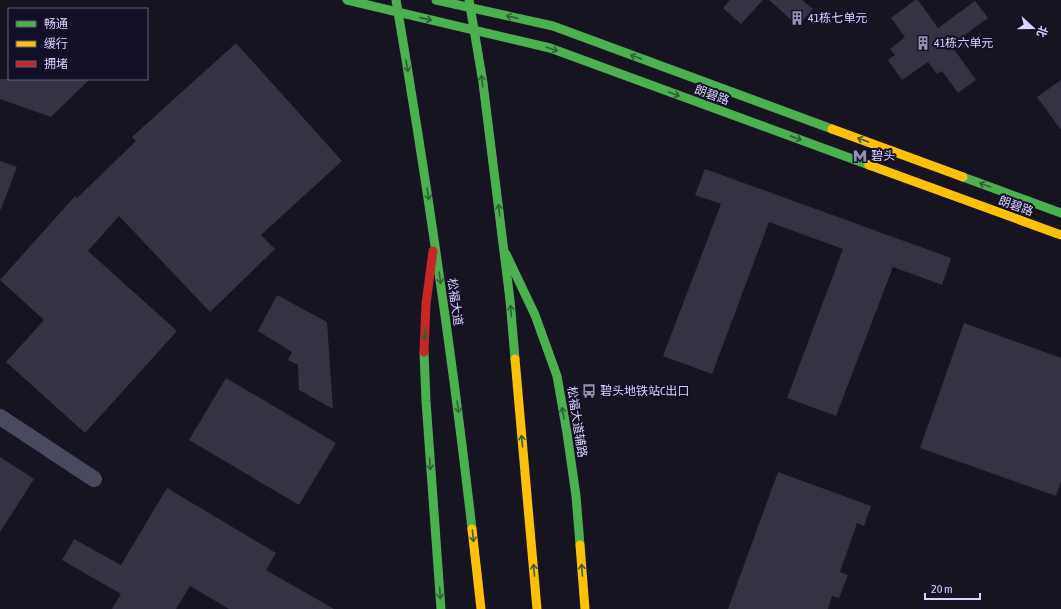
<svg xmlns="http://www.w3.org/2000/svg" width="1061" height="609" viewBox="0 0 1061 609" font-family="'Asap Condensed','Noto Sans SC',sans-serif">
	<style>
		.building { fill: #343243 }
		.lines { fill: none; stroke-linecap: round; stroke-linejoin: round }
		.street { stroke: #4a4962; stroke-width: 16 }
		.fast { stroke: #4caf50; stroke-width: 9 }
		.slow { stroke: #ffc107; stroke-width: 9 }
		.jam { stroke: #c62828; stroke-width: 9 }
		.oneway { stroke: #305f3b }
		.labels { text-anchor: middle; stroke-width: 4; stroke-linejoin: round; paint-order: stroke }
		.poi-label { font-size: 12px; fill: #d9d4ff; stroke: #130f26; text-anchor: start }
		.street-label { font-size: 12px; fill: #d9d4ff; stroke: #130f26 }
	</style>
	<rect width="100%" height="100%" fill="#161421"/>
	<!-- building -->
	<g class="building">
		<path d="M730,0H763L741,24L723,8Z"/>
		<path d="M769,0H802L813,9L798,26Z"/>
		<path d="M915,0H918L938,28L975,1L988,18L951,45L976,80L958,93L942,71L937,74L928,62L902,80L888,60L895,55L890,49L905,37L891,18Z"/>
		<path d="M236,43L342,161L261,235L275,249L210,312L119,216L88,251L177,331L85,433L6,362L44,320L0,280L75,196L77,198L136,141L132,137Z"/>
		<path d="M0,79H90L51,117L0,99Z"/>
		<path d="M1061,80V130L1037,97Z"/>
		<path d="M0,161L17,167L1,209H0Z"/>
		<path d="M705,169L951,258L942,285L893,267L836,416L787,398L843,249L769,222L712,374L663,356L721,204L695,195Z"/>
		<path d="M277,295L327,322L333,409L299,390L298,365L288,360L292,352L258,331Z"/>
		<path d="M964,323L1061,358V481L1056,496L920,448Z"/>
		<path d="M226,378L336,443L299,505L189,440Z"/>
		<path d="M0,457L34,479L0,532Z"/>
		<path d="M778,472L871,506L864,526L857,523L840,572L848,575L839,598L832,596L828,609H728Z"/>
		<path d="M167,488L276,553L266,570L334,609H229L190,586L176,609H112L121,594L62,560L74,539L121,565Z"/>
	</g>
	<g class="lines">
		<!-- street -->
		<path class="street" d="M0,417L94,479"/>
		<!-- fast -->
		<g class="fast">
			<path d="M347,0L550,48L869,165"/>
			<path d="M396,0C426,176 452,352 472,529"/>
			<path d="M436,0L553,26L832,129"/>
			<path d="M469,0L483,83L510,300L515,359"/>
			<path d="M963,177L1061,213"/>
			<path d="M506,254L535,315L557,376L567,433L576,496L580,545"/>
			<path d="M424,352L426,401L441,609"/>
		</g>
		<!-- slow -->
		<g class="slow">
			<path d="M832,129L963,177"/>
			<path d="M869,165L1061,235"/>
			<path d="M515,359L537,609"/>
			<path d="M472,529L481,609"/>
			<path d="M580,545L585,609"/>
		</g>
		<!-- jam -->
		<path class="jam" d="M424,352L426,304L433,251"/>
	</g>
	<!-- one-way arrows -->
	<defs><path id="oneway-shaft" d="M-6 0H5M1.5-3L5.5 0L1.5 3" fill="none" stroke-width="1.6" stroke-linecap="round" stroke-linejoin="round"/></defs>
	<g class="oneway">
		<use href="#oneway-shaft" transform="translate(512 17) rotate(-167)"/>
		<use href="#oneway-shaft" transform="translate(426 19) rotate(13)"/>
		<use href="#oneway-shaft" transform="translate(552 49) rotate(18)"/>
		<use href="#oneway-shaft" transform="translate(636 57) rotate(-160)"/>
		<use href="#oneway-shaft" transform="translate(407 66) rotate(80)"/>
		<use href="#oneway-shaft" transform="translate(482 81) rotate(-98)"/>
		<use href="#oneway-shaft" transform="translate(674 94) rotate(20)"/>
		<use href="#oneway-shaft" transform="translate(796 138) rotate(20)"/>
		<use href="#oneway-shaft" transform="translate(863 140) rotate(-160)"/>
		<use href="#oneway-shaft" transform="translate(985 185) rotate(-160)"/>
		<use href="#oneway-shaft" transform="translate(428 194) rotate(81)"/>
		<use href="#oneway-shaft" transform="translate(499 210) rotate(-97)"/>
		<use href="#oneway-shaft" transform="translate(440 278) rotate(82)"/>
		<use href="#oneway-shaft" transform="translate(511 311) rotate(-95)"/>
		<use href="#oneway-shaft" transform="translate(425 334) rotate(92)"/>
		<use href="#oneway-shaft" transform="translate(458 407) rotate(82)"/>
		<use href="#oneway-shaft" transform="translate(563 413) rotate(-100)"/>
		<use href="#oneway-shaft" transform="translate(522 441) rotate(-95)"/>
		<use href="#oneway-shaft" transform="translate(430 464) rotate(86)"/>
		<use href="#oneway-shaft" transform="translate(473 536) rotate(84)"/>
		<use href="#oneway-shaft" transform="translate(534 570) rotate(-95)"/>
		<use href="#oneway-shaft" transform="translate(582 570) rotate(-95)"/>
		<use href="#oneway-shaft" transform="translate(440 593) rotate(86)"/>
	</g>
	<!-- icons -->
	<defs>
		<symbol id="building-bare" viewBox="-9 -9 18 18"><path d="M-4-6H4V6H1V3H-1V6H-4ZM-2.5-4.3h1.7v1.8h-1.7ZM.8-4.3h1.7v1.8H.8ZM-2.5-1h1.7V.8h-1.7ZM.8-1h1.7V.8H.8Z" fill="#9591b1" stroke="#130f26" stroke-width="2.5" paint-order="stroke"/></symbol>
		<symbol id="metro-bare" viewBox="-9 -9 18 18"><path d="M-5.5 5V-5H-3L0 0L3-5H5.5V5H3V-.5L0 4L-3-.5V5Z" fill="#9591b1" stroke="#130f26" stroke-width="2.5" paint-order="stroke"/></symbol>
		<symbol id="bus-bare" viewBox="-9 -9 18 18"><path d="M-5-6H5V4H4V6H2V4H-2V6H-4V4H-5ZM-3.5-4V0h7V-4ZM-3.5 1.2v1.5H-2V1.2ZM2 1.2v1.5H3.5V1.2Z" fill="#9591b1" stroke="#130f26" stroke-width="2.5" paint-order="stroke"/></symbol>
	</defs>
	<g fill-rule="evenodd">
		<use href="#building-bare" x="787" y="8" width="20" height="20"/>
		<use href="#building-bare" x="913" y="33" width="20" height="20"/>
		<use href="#metro-bare" x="850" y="146" width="20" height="20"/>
		<use href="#bus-bare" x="579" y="381" width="20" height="20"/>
	</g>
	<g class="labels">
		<!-- poi labels -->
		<g class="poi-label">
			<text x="808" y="22">41栋七单元</text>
			<text x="934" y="47">41栋六单元</text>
			<text x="871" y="160">碧头</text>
			<text x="600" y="395">碧头地铁站C出口</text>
		</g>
		<!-- street labels -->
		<g class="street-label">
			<text transform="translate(712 95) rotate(20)" y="4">朗碧路</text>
			<text transform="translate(1016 206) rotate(20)" y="4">朗碧路</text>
			<text transform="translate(455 302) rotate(82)" y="4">松福大道</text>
			<text transform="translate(577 422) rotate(81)" y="4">松福大道辅路</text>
		</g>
	</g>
	<!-- legend -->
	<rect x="8" y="8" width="140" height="72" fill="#130f26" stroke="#625e7d"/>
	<rect x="16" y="21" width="20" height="6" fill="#4caf50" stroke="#625e7d"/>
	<text x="44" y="28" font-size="12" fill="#d9d4ff">畅通</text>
	<rect x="16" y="41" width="20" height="6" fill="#ffc107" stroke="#625e7d"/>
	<text x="44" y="48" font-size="12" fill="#d9d4ff">缓行</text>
	<rect x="16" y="61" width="20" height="6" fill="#c62828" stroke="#625e7d"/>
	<text x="44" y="68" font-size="12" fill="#d9d4ff">拥堵</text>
	<!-- north arrow -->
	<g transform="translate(1033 28) rotate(111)" stroke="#130f26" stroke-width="3" paint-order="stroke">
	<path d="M0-3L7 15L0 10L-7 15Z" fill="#d9d4ff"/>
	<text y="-6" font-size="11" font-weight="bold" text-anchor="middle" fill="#d9d4ff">北</text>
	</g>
	<!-- scale -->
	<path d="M925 593v6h55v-6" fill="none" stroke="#d9d4ff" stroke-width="2"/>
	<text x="931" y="593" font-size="12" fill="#d9d4ff" stroke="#130f26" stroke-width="3" paint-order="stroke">20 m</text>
</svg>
